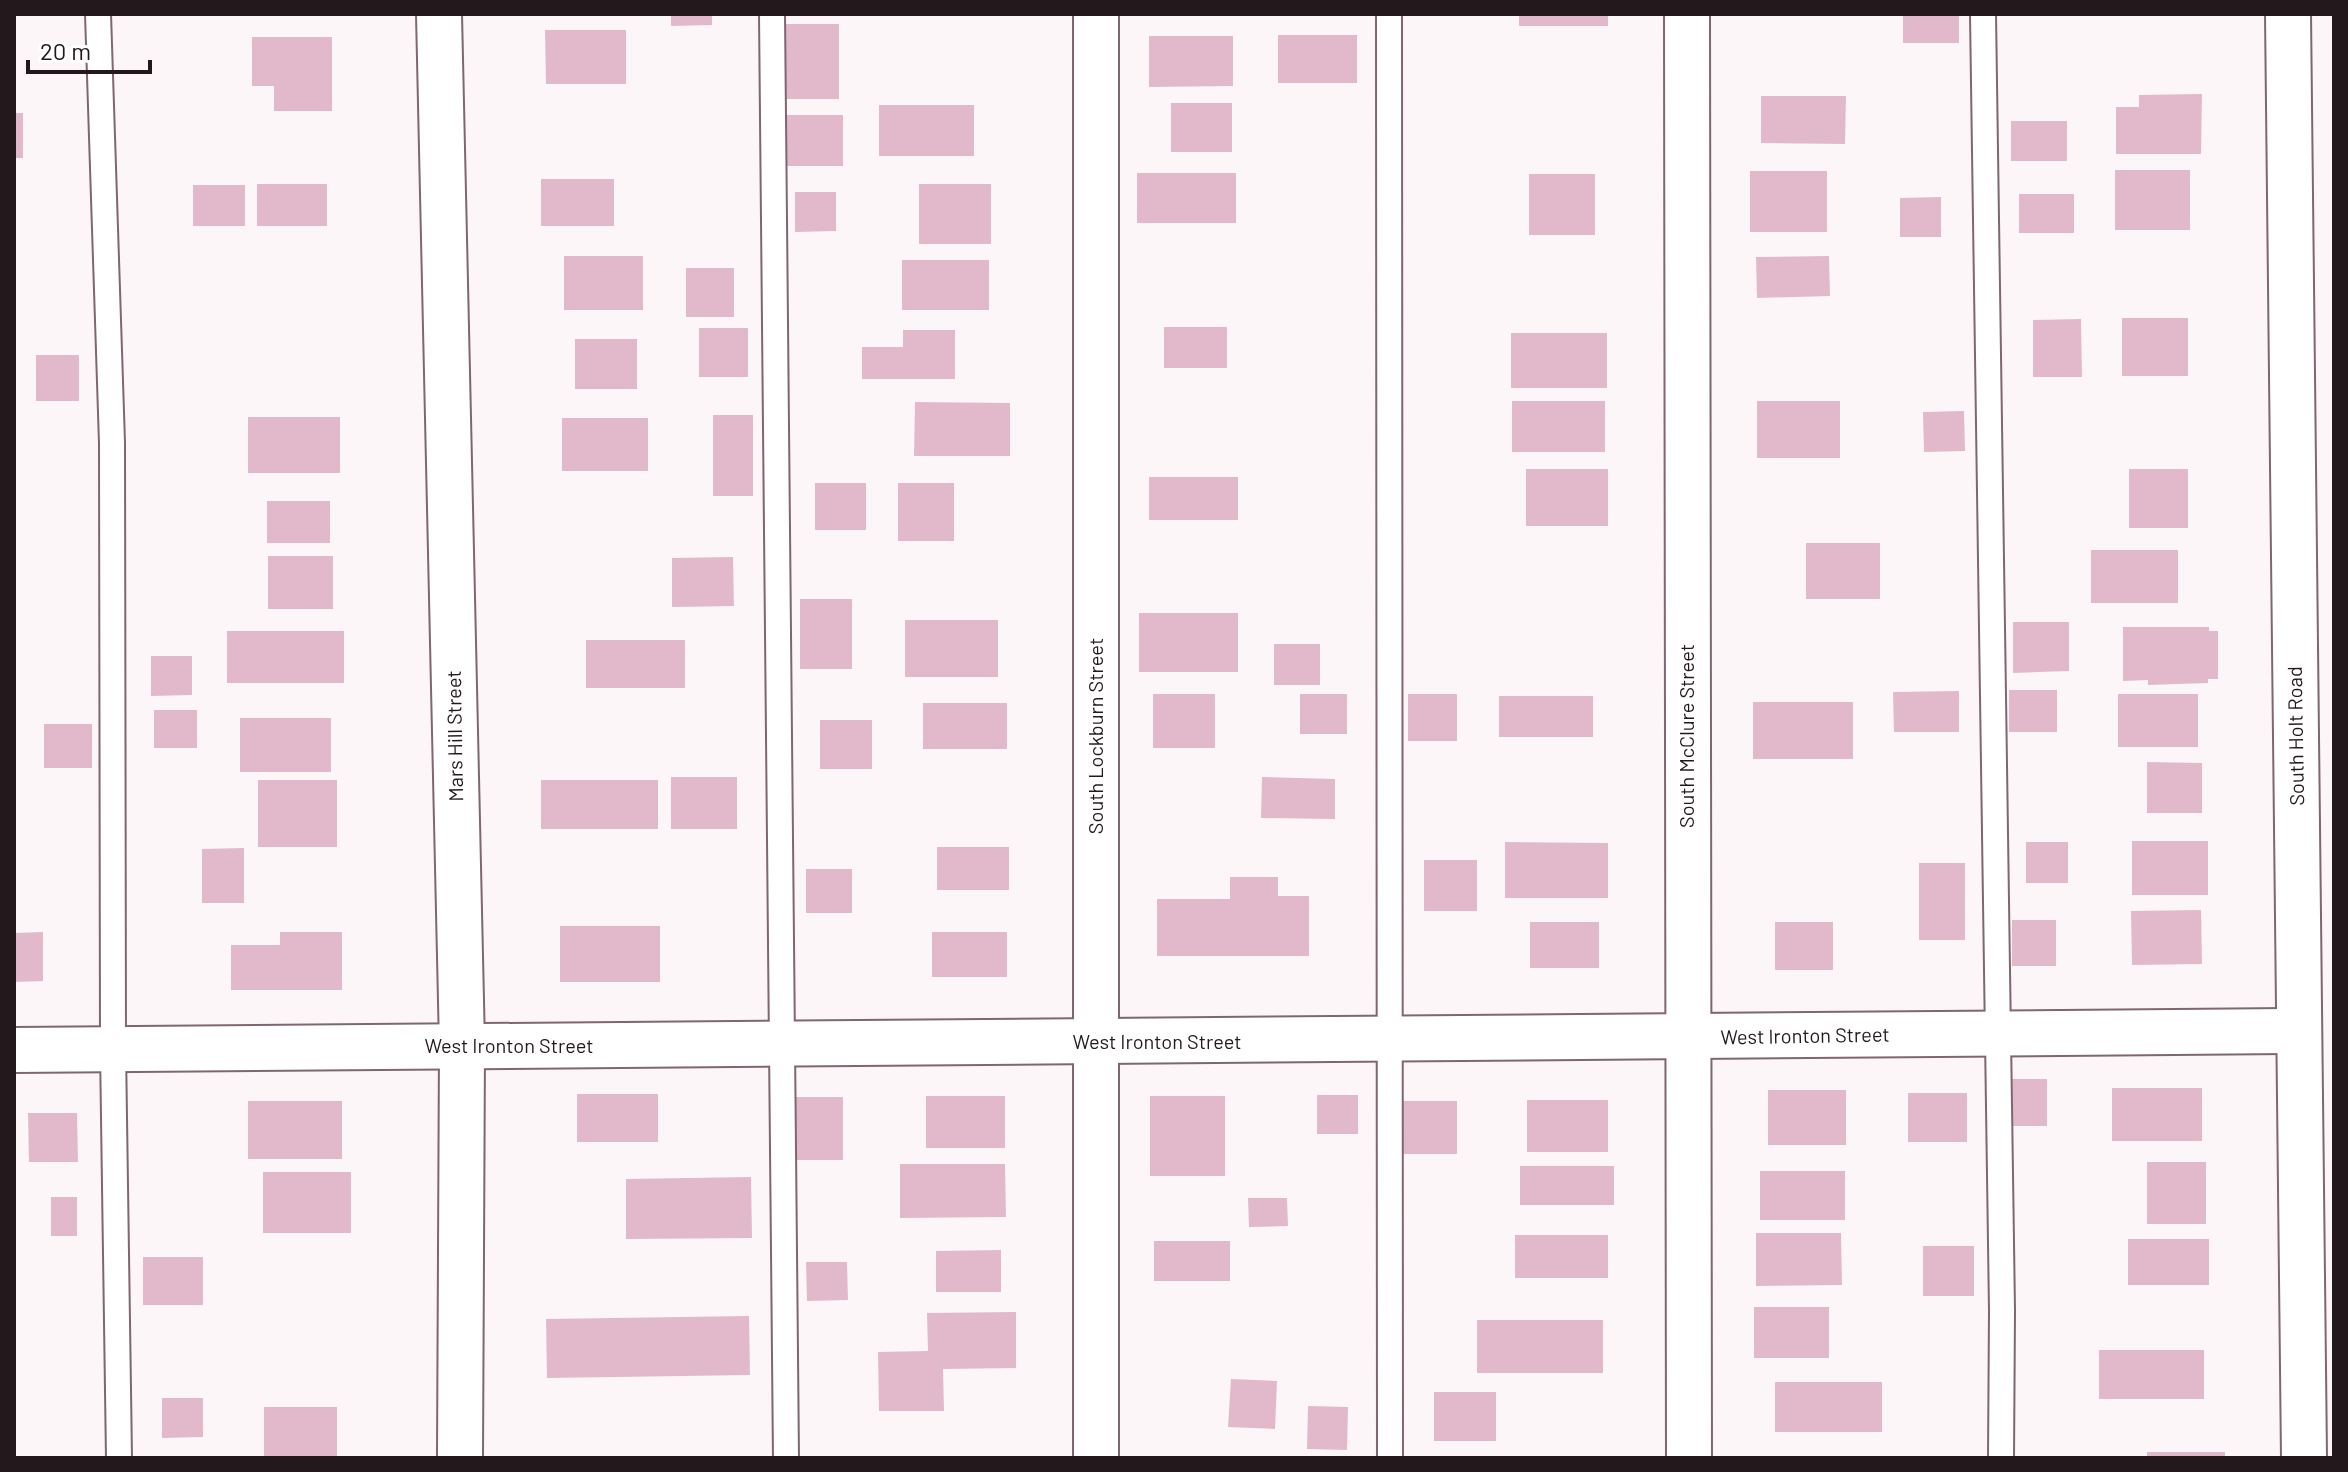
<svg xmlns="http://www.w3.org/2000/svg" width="2348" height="1472" viewBox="0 0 2348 1472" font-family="Barlow,sans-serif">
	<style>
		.building { fill: #e2b9ca }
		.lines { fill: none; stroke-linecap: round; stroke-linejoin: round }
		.service-casing { stroke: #7f6670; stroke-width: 28 }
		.minor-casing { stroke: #7f6670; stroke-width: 48 }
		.primary-casing { stroke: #7f6670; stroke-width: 48 }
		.service { stroke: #fff; stroke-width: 24 }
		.minor { stroke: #fff; stroke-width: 44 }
		.primary { stroke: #fff; stroke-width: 44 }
		.labels { text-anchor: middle; stroke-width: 8; stroke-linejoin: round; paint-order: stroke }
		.street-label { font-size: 20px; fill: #23191d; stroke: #fff }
	</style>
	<rect width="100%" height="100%" fill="#fcf6f8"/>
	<!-- building -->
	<g class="building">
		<path d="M671,14H712V25L671,26Z"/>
		<rect x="1519" y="14" width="89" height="12"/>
		<rect x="1903" y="14" width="56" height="29"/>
		<rect x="782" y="24" width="57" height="75"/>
		<path d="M545,30H626V84H546Z"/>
		<rect x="1278" y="35" width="79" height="48"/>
		<path d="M1149,36H1233V86L1149,87Z"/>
		<path d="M252,37H332V111H274V86H252Z"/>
		<path d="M2202,94L2201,154H2116V107H2139V95Z"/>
		<path d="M1761,96H1846L1845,144L1761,143Z"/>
		<rect x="1171" y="103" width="61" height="49"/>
		<rect x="879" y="105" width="95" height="51"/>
		<rect x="14" y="113" width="9" height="45"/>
		<rect x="784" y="115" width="59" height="51"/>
		<rect x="2011" y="121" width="56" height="40"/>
		<rect x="2115" y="170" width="75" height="60"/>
		<rect x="1750" y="171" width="77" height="61"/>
		<rect x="1137" y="173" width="99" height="50"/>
		<rect x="1529" y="174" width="66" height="61"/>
		<rect x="541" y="179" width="73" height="47"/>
		<rect x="257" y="184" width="70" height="42"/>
		<rect x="919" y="184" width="72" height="60"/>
		<rect x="193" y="185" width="52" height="41"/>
		<path d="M795,192H836V231L795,232Z"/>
		<rect x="2019" y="194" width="55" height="39"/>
		<path d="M1941,197V237H1900V198Z"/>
		<rect x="564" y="256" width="79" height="54"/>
		<path d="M1829,256L1830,296L1757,298L1756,257Z"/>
		<rect x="902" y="260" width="87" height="50"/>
		<rect x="686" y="268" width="48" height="49"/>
		<rect x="2122" y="318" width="66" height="58"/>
		<path d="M2081,319L2082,377H2033V320Z"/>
		<rect x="1164" y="327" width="63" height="41"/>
		<rect x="699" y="328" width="49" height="49"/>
		<path d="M903,330H955V379H862V347H903Z"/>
		<rect x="1511" y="333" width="96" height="55"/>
		<rect x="575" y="339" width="62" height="50"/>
		<rect x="36" y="355" width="43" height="46"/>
		<rect x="1512" y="401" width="93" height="51"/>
		<rect x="1757" y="401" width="83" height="57"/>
		<path d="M915,402L1010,403V456H914Z"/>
		<path d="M1964,411L1965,451L1924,452L1923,412Z"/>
		<rect x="713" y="415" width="40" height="81"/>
		<rect x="248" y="417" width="92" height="56"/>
		<rect x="562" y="418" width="86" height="53"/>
		<rect x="1526" y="469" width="82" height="57"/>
		<rect x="2129" y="469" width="59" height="59"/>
		<rect x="1149" y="477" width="89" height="43"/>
		<rect x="815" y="483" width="51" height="47"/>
		<rect x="898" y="483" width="56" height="58"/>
		<rect x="267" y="501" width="63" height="42"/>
		<rect x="1806" y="543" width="74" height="56"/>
		<rect x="2091" y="550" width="87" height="53"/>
		<rect x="268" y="556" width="65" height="53"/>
		<path d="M733,557L734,606L672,607V558Z"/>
		<rect x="800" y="599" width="52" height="70"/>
		<rect x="1139" y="613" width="99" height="59"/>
		<rect x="905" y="620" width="93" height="57"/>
		<path d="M2013,622H2069V671L2013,673Z"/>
		<path d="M2123,627H2209V631H2218V679H2208V683L2148,685V680L2123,681Z"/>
		<rect x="227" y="631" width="117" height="52"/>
		<rect x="586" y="640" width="99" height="48"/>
		<rect x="1274" y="644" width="46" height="41"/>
		<path d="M151,656H192V695L151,696Z"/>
		<rect x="2009" y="690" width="48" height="42"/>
		<path d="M1959,691V732H1894L1893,692Z"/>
		<rect x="1153" y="694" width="62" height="54"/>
		<rect x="1300" y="694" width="47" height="40"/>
		<rect x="1408" y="694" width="49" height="47"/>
		<rect x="2118" y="694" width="80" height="53"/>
		<rect x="1499" y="696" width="94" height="41"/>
		<rect x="1753" y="702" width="100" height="57"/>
		<rect x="923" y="703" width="84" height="46"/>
		<rect x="154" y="710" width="43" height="38"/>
		<rect x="240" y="718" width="91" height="54"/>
		<rect x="820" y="720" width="52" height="49"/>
		<rect x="44" y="724" width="48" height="44"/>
		<path d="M2147,762L2202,763V813H2147Z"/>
		<rect x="671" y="777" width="66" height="52"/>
		<path d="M1262,777L1335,779V819L1261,818Z"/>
		<rect x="258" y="780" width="79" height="67"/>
		<rect x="541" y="780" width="117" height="49"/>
		<rect x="2132" y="841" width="76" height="54"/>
		<path d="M1505,842L1608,843V898H1505Z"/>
		<rect x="2026" y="842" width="42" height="41"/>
		<rect x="937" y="847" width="72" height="43"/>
		<path d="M244,848V903H202V849Z"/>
		<rect x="1424" y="860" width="53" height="51"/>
		<rect x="1919" y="863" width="46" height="77"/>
		<rect x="806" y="869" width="46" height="44"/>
		<path d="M1230,877H1278V896H1309V956H1157V899H1230Z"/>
		<path d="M2201,910L2202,964L2132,965L2131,911Z"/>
		<rect x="2012" y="920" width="44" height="46"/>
		<rect x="1530" y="922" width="69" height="46"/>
		<rect x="1775" y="922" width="58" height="48"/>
		<rect x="560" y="926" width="100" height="56"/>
		<path d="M43,932V981L14,982V933Z"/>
		<path d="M280,932H342V990H231V945H280Z"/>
		<rect x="932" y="932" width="75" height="45"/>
		<rect x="2011" y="1079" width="36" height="47"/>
		<rect x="2112" y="1088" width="90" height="53"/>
		<rect x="1768" y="1090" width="78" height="55"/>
		<rect x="1908" y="1093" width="59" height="49"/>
		<rect x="577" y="1094" width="81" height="48"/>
		<rect x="1317" y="1095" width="41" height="39"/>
		<rect x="926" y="1096" width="79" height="52"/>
		<rect x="1150" y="1096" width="75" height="80"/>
		<rect x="792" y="1097" width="51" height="63"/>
		<rect x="1527" y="1100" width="81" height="52"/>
		<rect x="248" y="1101" width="94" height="58"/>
		<rect x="1403" y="1101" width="54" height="53"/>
		<path d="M28,1113H77L78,1162H29Z"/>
		<rect x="2147" y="1162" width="59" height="62"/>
		<path d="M900,1164H1005L1006,1217L900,1218Z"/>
		<rect x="1520" y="1166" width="94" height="39"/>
		<rect x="1760" y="1171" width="85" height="49"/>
		<rect x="263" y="1172" width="88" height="61"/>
		<path d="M751,1177L752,1238L626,1239V1179Z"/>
		<rect x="51" y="1197" width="26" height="39"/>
		<path d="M1248,1198H1287L1288,1226L1249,1227Z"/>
		<path d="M1756,1233H1841L1842,1285L1756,1286Z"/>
		<rect x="1515" y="1235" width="93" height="43"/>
		<rect x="2128" y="1239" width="81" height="46"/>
		<rect x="1154" y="1241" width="76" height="40"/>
		<rect x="1923" y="1246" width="51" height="50"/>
		<path d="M1001,1250V1292H936V1251Z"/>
		<rect x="143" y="1257" width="60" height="48"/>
		<path d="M806,1262H847L848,1300L807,1301Z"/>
		<rect x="1754" y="1307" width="75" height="51"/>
		<path d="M1016,1312V1368L943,1369L944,1411H879L878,1352L928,1351L927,1313Z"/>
		<path d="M749,1316L750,1375L547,1378L546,1319Z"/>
		<rect x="1477" y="1320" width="126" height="53"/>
		<rect x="2099" y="1350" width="105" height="49"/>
		<path d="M1231,1379L1277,1381L1275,1429L1228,1427Z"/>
		<rect x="1775" y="1382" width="107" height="50"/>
		<rect x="1434" y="1392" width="62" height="49"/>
		<path d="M162,1398H203V1437L162,1438Z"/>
		<path d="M1308,1406L1348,1407L1347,1450L1307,1449Z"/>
		<rect x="264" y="1407" width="73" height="51"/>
		<rect x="2147" y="1452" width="78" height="6"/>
	</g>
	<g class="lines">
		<defs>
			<g id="service">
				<path d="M98,14L112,443L113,1049L119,1458"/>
				<path d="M772,14L786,1458"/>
				<path d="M1389,14L1390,1458"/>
				<path d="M1983,14L2002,1311L2001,1458"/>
			</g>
			<g id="minor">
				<path d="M439,14L462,1046L460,1458"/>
				<path d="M1687,14L1689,1458"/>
				<path d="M14,1050L2299,1031"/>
				<path d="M1096,1458V14"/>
			</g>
			<path id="primary" d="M2288,14L2304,1458"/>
		</defs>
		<!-- service casing -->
		<use href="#service" class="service-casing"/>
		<!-- minor casing -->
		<use href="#minor" class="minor-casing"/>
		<!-- primary casing -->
		<use href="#primary" class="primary-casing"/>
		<!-- service -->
		<use href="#service" class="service"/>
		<!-- minor -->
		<use href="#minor" class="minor"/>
		<!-- primary -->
		<use href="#primary" class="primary"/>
	</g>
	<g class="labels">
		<!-- street labels -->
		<g class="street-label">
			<text transform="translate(455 736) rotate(-91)" y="7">Mars Hill Street</text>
			<text transform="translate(1096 736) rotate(-90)" y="7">South Lockburn Street</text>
			<text transform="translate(1687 736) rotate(-90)" y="7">South McClure Street</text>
			<text transform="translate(2296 736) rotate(-91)" y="7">South Holt Road</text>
			<text transform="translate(1805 1036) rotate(-1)" y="7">West Ironton Street</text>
			<text x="1157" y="1049">West Ironton Street</text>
			<text x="509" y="1053">West Ironton Street</text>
		</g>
	</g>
	<!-- border -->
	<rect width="2348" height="1472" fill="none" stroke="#23191d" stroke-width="32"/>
	<!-- scale -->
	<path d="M28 60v12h122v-12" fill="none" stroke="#23191d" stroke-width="4"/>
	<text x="40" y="60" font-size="24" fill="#23191d" stroke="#ffffff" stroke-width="6" paint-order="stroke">20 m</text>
</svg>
